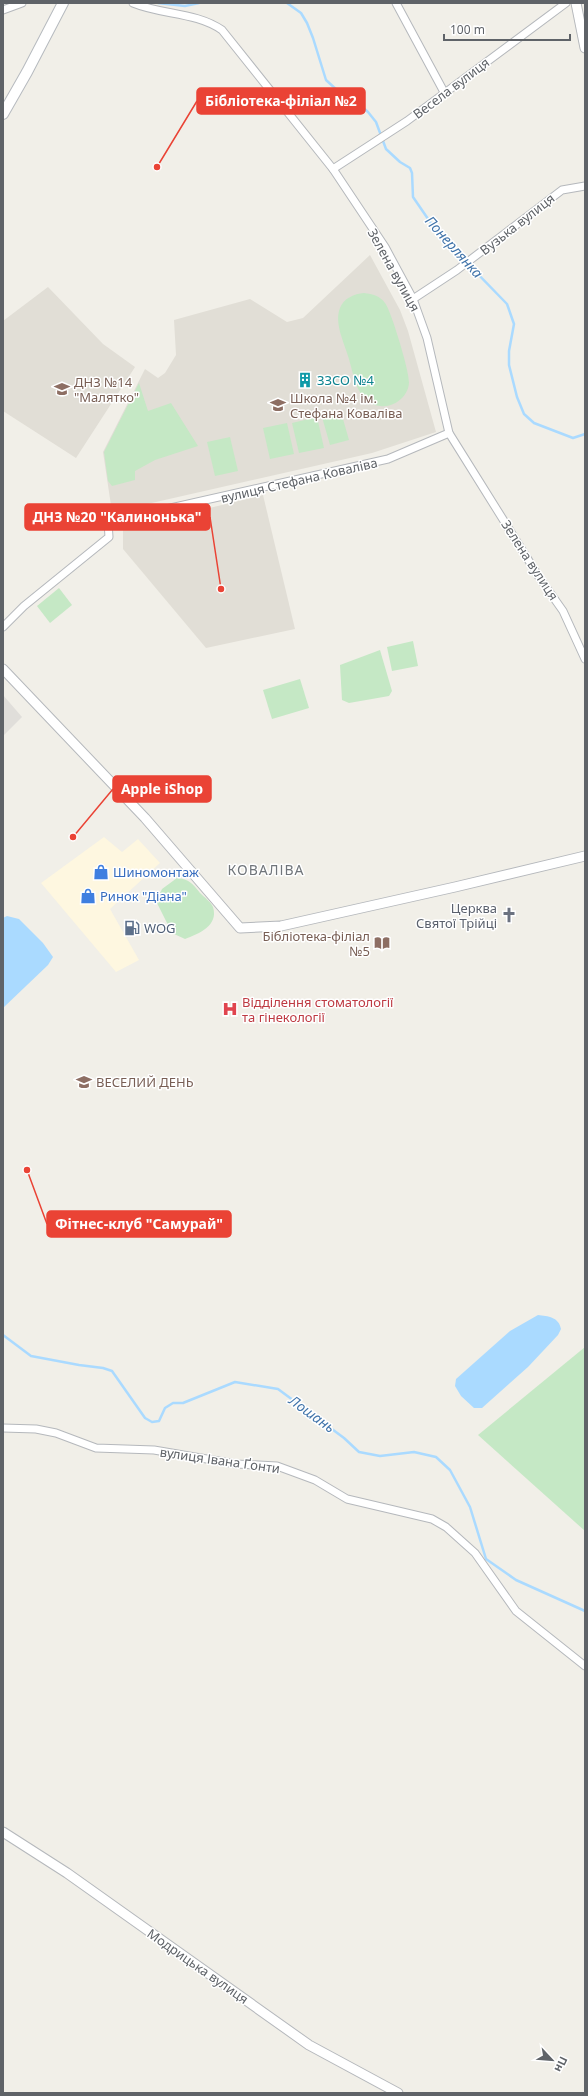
<svg xmlns="http://www.w3.org/2000/svg" width="588" height="2096" viewBox="0 0 588 2096" font-family="'Noto Sans',sans-serif">
	<style>
		.commercial { fill: #fef7e0 }
		.industrial { fill: #e0deda }
		.education { fill: #e1ded6 }
		.green { fill: #c5e8c5 }
		.water { fill: #aadaff }
		.lines { fill: none; stroke-linecap: round; stroke-linejoin: round }
		.stream { stroke: #aadaff; stroke-width: 2.5 }
		.minor-casing { stroke: #b5b8bc; stroke-width: 9 }
		.tertiary-casing { stroke: #b5b8bc; stroke-width: 11 }
		.secondary-casing { stroke: #b6babf; stroke-width: 12 }
		.minor { stroke: #fff; stroke-width: 7 }
		.tertiary { stroke: #fff; stroke-width: 9 }
		.secondary { stroke: #fff; stroke-width: 10 }
		.labels { text-anchor: middle; stroke-width: 3; stroke-linejoin: round; paint-order: stroke }
		.street-label { font-size: 13px; fill: #5f6368; stroke: #fff }
		.culture-label { font-size: 13px; fill: #0d838f; stroke: #fff; text-anchor: start }
		.education-label { font-size: 13px; fill: #785e54; stroke: #fff; text-anchor: start }
		.shop-label { font-size: 13px; fill: #366cbe; stroke: #fff; text-anchor: start }
		.worship-label { font-size: 13px; fill: #5b616d; stroke: #fff; text-anchor: end }
		.service-label { font-size: 13px; fill: #4e5e75; stroke: #fff; text-anchor: start }
		.health-label { font-size: 13px; fill: #be3a42; stroke: #fff; text-anchor: start }
		.water-label { font-size: 14px; font-style: italic; fill: #4174aa; stroke: #fff }
		.neighbourhood-label { font-size: 14px; letter-spacing: 1px; fill: #70757a; stroke: #fff }
		.leader { fill: none; stroke: #ea4335; stroke-width: 1.5 }
		.callout-dot { fill: #ea4335; stroke: #fff; stroke-width: 1.5 }
		.callout { fill: #ea4335; stroke: #ea4335; stroke-width: 1.5 }
		.callout-label { font-size: 14px; text-anchor: middle; font-weight: bold; fill: #fff }
	</style>
	<rect width="100%" height="100%" fill="#f1efe8"/>
	<!-- commercial -->
	<path class="commercial" d="M104,837L122,852L138,839L160,863L110,909L139,960L116,972L41,883Z"/>
	<!-- industrial -->
	<path class="industrial" d="M3,695L22,717L3,736Z"/>
	<!-- education -->
	<g class="education">
		<path d="M370,255L400,310L408,331L436,432L372,453L112,512L103,452L145,369L158,378L165,373L176,355L174,320L250,299L287,322L303,318Z"/>
		<path d="M48,287L103,344L135,367L76,458L3,411V321Z"/>
		<path d="M263,495L295,629L206,648L123,549V529Z"/>
	</g>
	<!-- green -->
	<g class="green">
		<path d="M364,293C373,294 380,296 385,303C391,310 410,373 409,382C409,388 406,394 402,398C396,404 388,407 380,406C356,403 354,374 348,356C344,342 334,323 340,308C344,298 354,294 364,293Z"/>
		<path d="M139,383L148,411L171,403L198,446L155,460L135,471V480L112,486L108,481L104,452Z"/>
		<path d="M341,412L349,440L330,445L322,417Z"/>
		<path d="M317,417L324,448L299,453L292,423Z"/>
		<path d="M287,423L294,454L270,459L263,428Z"/>
		<path d="M230,437L238,471L215,476L207,442Z"/>
		<path d="M59,588L72,605L50,623L37,606Z"/>
		<path d="M413,641L418,666L392,671L387,647Z"/>
		<path d="M380,650L392,691L389,696L349,703L342,700L340,665Z"/>
		<path d="M300,679L309,708L272,719L263,690Z"/>
		<path d="M177,878C189,879 193,884 200,893C204,897 211,902 213,907C219,926 198,934 185,939L172,933L156,901L162,889Z"/>
		<path d="M585,1347V1531L478,1435Z"/>
	</g>
	<!-- water -->
	<g class="water">
		<path d="M7,916L19,919L43,943L53,957L48,965L3,1008V918Z"/>
		<path d="M538,1315C548,1316 559,1317 561,1329L558,1335L528,1367L482,1408H474L461,1396L455,1386L456,1379L510,1331Z"/>
	</g>
	<g class="lines">
		<!-- stream -->
		<g class="stream">
			<path d="M158,3L185,6L199,3"/>
			<path d="M287,3L301,13L307,23L313,38L326,80L338,91L358,103L368,112L376,122L386,149L400,162L410,168L412,173L413,197L437,232L507,304L514,324L509,351V365L517,397L524,414L534,423L573,438L585,434"/>
			<path d="M3,1335L31,1356L79,1365L103,1368L112,1371L145,1418L152,1422L159,1421L165,1408L173,1403H183L235,1382L278,1389L344,1438L359,1452L380,1456L414,1452L436,1457L450,1470L470,1507L486,1559L516,1580L585,1611"/>
		</g>
		<defs>
			<g id="minor">
				<path d="M133,3C162,15 196,12 222,30L333,169L385,247L413,299L427,338L449,433L539,577L563,611L585,659"/>
				<path d="M396,3L444,92"/>
				<path d="M3,10L22,3"/>
				<path d="M333,169L407,121L566,3"/>
				<path d="M413,299L457,270L562,190L585,186"/>
				<path d="M3,627L24,606L109,537L108,522L388,459L449,433"/>
				<path d="M3,1428L36,1429L56,1433L96,1448L154,1450L236,1464L277,1466L315,1480L347,1499L432,1519L446,1527L475,1553L516,1611L585,1666"/>
			</g>
			<g id="tertiary">
				<path d="M576,3L585,48"/>
				<path d="M3,669L145,818L240,928L281,926L455,887L585,856"/>
				<path d="M3,1832L67,1873L309,2045L398,2093"/>
			</g>
			<path id="secondary" d="M3,114L27,72L63,3"/>
		</defs>
		<!-- minor casing -->
		<use href="#minor" class="minor-casing"/>
		<!-- tertiary casing -->
		<use href="#tertiary" class="tertiary-casing"/>
		<!-- secondary casing -->
		<use href="#secondary" class="secondary-casing"/>
		<!-- minor -->
		<use href="#minor" class="minor"/>
		<!-- tertiary -->
		<use href="#tertiary" class="tertiary"/>
		<!-- secondary -->
		<use href="#secondary" class="secondary"/>
	</g>
	<!-- icons -->
	<defs>
		<symbol id="building-bare" viewBox="-9 -9 18 18"><path d="M-4-6H4V6H1V3H-1V6H-4ZM-2.5-4.3h1.7v1.8h-1.7ZM.8-4.3h1.7v1.8H.8ZM-2.5-1h1.7V.8h-1.7ZM.8-1h1.7V.8H.8Z" fill="#0f9aa8" stroke="#fff" stroke-width="2.5" paint-order="stroke"/></symbol>
		<symbol id="school-bare" viewBox="-9 -9 18 18"><path d="M0-5L7-2L0 1L-7-2ZM-4 1L0 2.5L4 1V4Q0 6-4 4Z" fill="#8d6e63" stroke="#fff" stroke-width="2.5" paint-order="stroke"/></symbol>
		<symbol id="shop-bare" viewBox="-9 -9 18 18"><path d="M-5-2.5h2.3a2.7 3.5 0 0 1 5.4 0H5L5.5 6h-11ZM-1.5-2.5h3a1.5 2.3 0 0 0-3 0Z" fill="#3f7fe0" stroke="#fff" stroke-width="2.5" paint-order="stroke"/></symbol>
		<symbol id="church-bare" viewBox="-9 -9 18 18"><path d="M-1.2-6h2.4v3.5h3.3v2.4h-3.3V6h-2.4V-.1h-3.3v-2.4h3.3Z" fill="#6b7280" stroke="#fff" stroke-width="2.5" paint-order="stroke"/></symbol>
		<symbol id="fuel-bare" viewBox="-9 -9 18 18"><path d="M-5.5-6h7V0h2V4h1.3V-2.5L3-4.5l.8-.8L6-3V5H2.5V1h-1V6h-7ZM-4.2-4.7v3.2H.2V-4.7Z" fill="#5c6f8a" stroke="#fff" stroke-width="2.5" paint-order="stroke"/></symbol>
		<symbol id="library-bare" viewBox="-9 -9 18 18"><path d="M-6-4Q-3-5.5-.7-3.5V5Q-3 3-6 4ZM6-4Q3-5.5 .7-3.5V5Q3 3 6 4Z" fill="#8d6e63" stroke="#fff" stroke-width="2.5" paint-order="stroke"/></symbol>
		<symbol id="hospital-bare" viewBox="-9 -9 18 18"><path d="M-5-5h3v3.5h4V-5h3V5h-3V1.5h-4V5h-3Z" fill="#e0444e" stroke="#fff" stroke-width="2.5" paint-order="stroke"/></symbol>
	</defs>
	<g fill-rule="evenodd">
		<use href="#building-bare" x="294" y="369" width="22" height="22"/>
		<use href="#school-bare" x="51" y="378" width="22" height="22"/>
		<use href="#school-bare" x="267" y="394" width="22" height="22"/>
		<use href="#shop-bare" x="90" y="861" width="22" height="22"/>
		<use href="#shop-bare" x="77" y="885" width="22" height="22"/>
		<use href="#church-bare" x="498" y="904" width="22" height="22"/>
		<use href="#fuel-bare" x="121" y="917" width="22" height="22"/>
		<use href="#library-bare" x="371" y="932" width="22" height="22"/>
		<use href="#hospital-bare" x="219" y="998" width="22" height="22"/>
		<use href="#school-bare" x="73" y="1071" width="22" height="22"/>
	</g>
	<g class="labels">
		<!-- street labels -->
		<g class="street-label">
			<text transform="translate(451 88) rotate(-37)" y="5">Весела вулиця</text>
			<text transform="translate(517 224) rotate(-38)" y="5">Вузька вулиця</text>
			<text transform="translate(394 270) rotate(61)" y="5">Зелена вулиця</text>
			<text transform="translate(299 480) rotate(-13)" y="5">вулиця Стефана Коваліва</text>
			<text transform="translate(530 560) rotate(57)" y="5">Зелена вулиця</text>
			<text transform="translate(220 1460) rotate(8)" y="5">вулиця Івана Ґонти</text>
			<text transform="translate(198 1966) rotate(35)" y="5">Модрицька вулиця</text>
		</g>
		<!-- culture labels -->
		<g class="culture-label">
			<text x="317" y="385">ЗЗСО №4</text>
		</g>
		<!-- education labels -->
		<g class="education-label">
			<text x="74" y="387">ДНЗ №14<tspan x="74" dy="15">"Малятко"</tspan></text>
			<text x="290" y="403">Школа №4 ім.<tspan x="290" dy="15">Стефана Коваліва</tspan></text>
			<text x="370" y="941" text-anchor="end">Бібліотека-філіал<tspan x="370" dy="15">№5</tspan></text>
			<text x="96" y="1087">ВЕСЕЛИЙ ДЕНЬ</text>
		</g>
		<!-- shop labels -->
		<g class="shop-label">
			<text x="113" y="877">Шиномонтаж</text>
			<text x="100" y="901">Ринок "Діана"</text>
		</g>
		<!-- worship labels -->
		<g class="worship-label">
			<text x="497" y="913">Церква<tspan x="497" dy="15">Святої Трійці</tspan></text>
		</g>
		<!-- service labels -->
		<g class="service-label">
			<text x="144" y="933">WOG</text>
		</g>
		<!-- health labels -->
		<g class="health-label">
			<text x="242" y="1007">Відділення стоматології<tspan x="242" dy="15">та гінекології</tspan></text>
		</g>
		<!-- water labels -->
		<g class="water-label">
			<text transform="translate(454 247) rotate(48)" y="5">Понерлянка</text>
			<text transform="translate(312 1414) rotate(36)" y="5">Лошань</text>
		</g>
		<!-- neighbourhood labels -->
		<g class="neighbourhood-label">
			<text x="266" y="875">КОВАЛІВА</text>
		</g>
	</g>
	<!-- callouts -->
	<path class="leader" d="M157 167L197 101M221 589L210 517M73 837L113 789M27 1170L47 1224"/>
	<g class="callout-dot">
		<circle cx="157" cy="167" r="4"/>
		<circle cx="221" cy="589" r="4"/>
		<circle cx="73" cy="837" r="4"/>
		<circle cx="27" cy="1170" r="4"/>
	</g>
	<g class="callout">
		<rect x="197" y="88" width="168" height="26" rx="4"/>
		<rect x="25" y="504" width="185" height="26" rx="4"/>
		<rect x="113" y="776" width="98" height="26" rx="4"/>
		<rect x="47" y="1211" width="184" height="26" rx="4"/>
	</g>
	<g class="callout-label">
		<text x="281" y="106">Бібліотека-філіал №2</text>
		<text x="117" y="522">ДНЗ №20 "Калинонька"</text>
		<text x="162" y="794">Apple iShop</text>
		<text x="139" y="1229">Фітнес-клуб "Самурай"</text>
	</g>
	<!-- border -->
	<rect width="588" height="2096" fill="none" stroke="#5f6368" stroke-width="8"/>
	<!-- north arrow -->
	<g transform="translate(552 2060) rotate(116)" stroke="#ffffff" stroke-width="3" paint-order="stroke">
	<path d="M0-3L7 15L0 10L-7 15Z" fill="#5f6368"/>
	<text y="-6" font-size="11" font-weight="bold" text-anchor="middle" fill="#5f6368">Пн</text>
	</g>
	<!-- scale -->
	<path d="M444 34v6h126v-6" fill="none" stroke="#5f6368" stroke-width="2"/>
	<text x="450" y="34" font-size="12" fill="#5f6368" stroke="#ffffff" stroke-width="3" paint-order="stroke">100 m</text>
</svg>
